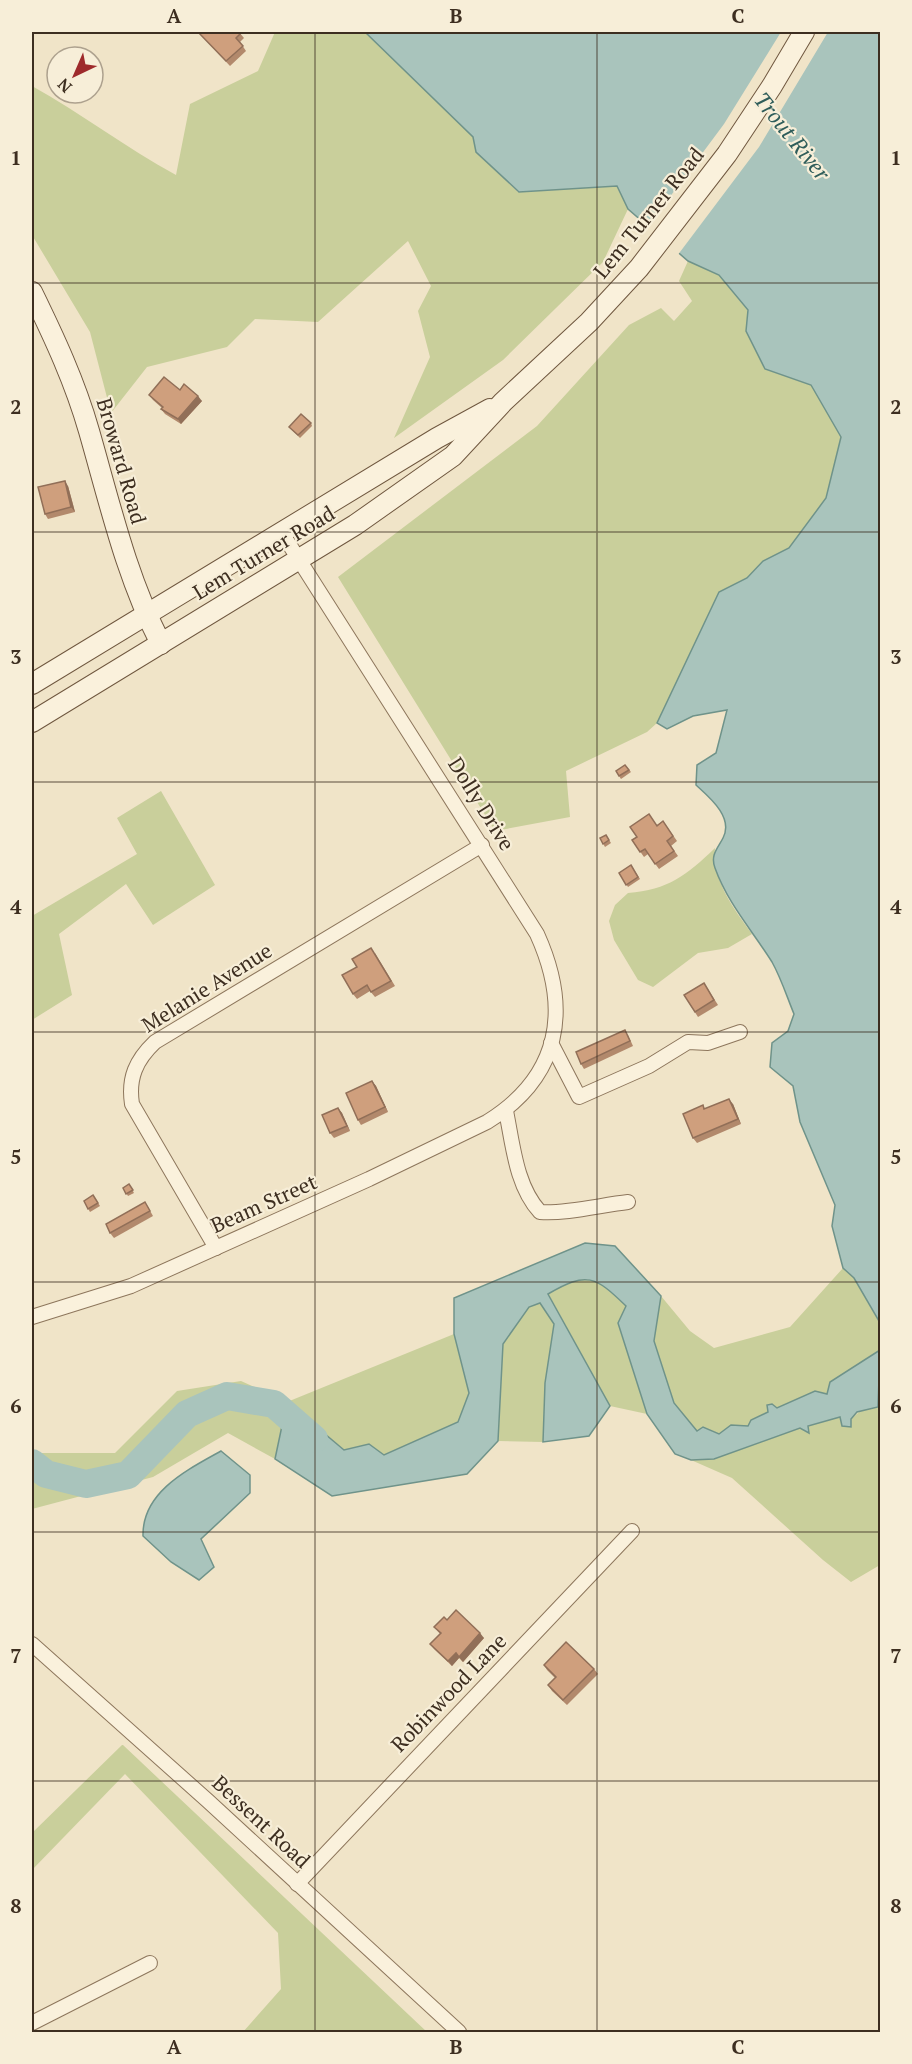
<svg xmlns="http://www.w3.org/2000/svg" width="912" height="2064" viewBox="0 0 912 2064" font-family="'PT Serif',serif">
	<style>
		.green { fill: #c9cf9b }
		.water { fill: #a9c4bc; stroke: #6f938a; stroke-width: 1.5 }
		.pier { fill: #f0e4c8 }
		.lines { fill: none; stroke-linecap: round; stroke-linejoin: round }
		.river { stroke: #a9c4bc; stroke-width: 28 }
		.minor-casing { stroke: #8d765c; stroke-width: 16 }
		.secondary-casing { stroke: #6f573f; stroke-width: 22 }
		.minor { stroke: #faf1dc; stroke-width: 14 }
		.secondary { stroke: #faf1dc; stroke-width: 20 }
		.wall { fill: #b2896c }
		.shaded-wall { fill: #916f58 }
		.building { fill: #cf9f7d; stroke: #916f58; stroke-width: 1.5 }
		.grid { fill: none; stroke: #3d2e20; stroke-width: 1.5; stroke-opacity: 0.55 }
		.labels { text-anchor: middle; stroke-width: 4.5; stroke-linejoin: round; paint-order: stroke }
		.street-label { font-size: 21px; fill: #3d2e20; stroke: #f7eed8 }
		.water-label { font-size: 22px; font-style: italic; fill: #2f5d5a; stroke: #f7eed8 }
		.neatline { fill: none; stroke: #3d2e20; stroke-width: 2 }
		.grid-label { font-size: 20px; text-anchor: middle; font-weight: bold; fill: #3d2e20 }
	</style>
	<rect width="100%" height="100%" fill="#f0e4c8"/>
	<!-- green -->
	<g class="green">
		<path d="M275,32H365L473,137L476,152L518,192L617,186L628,209L603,262L503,360L394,438L430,357L418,311L431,286L408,241L318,322L255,319L227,347L147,367L111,413L90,332L32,235V86C81,113 126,148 176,175L190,104L258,71Z"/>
		<path d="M688,261L719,275L748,311L746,331L765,369L811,385L841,437L826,498L789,548L763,561L748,578L719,592L657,723L647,732L566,771L570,817L495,831L338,577L537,426L629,325L661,308L674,321L692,301L679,281Z"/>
		<path d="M161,791L215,885L153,925L126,884L59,934L72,995L32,1020V916L137,854L117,818Z"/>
		<path d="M715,848C712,881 734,909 752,934L728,948L698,953L653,987L638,980L614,940L609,921L615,905L628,893C668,890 687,875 715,848Z"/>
		<path d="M843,1268L854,1278L879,1322L880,1350L830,1382L827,1394L815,1392L777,1408L767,1405L768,1412L751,1420L748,1426L720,1434L703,1427L697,1431L674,1403L653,1341L661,1296L690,1331L714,1348L790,1327Z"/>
		<path d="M579,1278L603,1283L626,1306L618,1323L647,1414L610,1406L548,1293Z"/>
		<path d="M540,1303L554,1324L545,1383L543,1442L498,1441L503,1344L529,1307Z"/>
		<path d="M454,1334L469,1393L458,1422L384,1455L369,1444L344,1450L287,1402L275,1459L228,1433L153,1477L32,1509V1449L37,1453H115L177,1391L241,1381L287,1402Z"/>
		<path d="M880,1394V1565L851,1582L823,1560L732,1478L691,1460L714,1459L800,1428L809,1432L808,1426L840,1417L851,1427V1419Z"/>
		<path d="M122,1745H123L427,2032H243L281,1989L278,1933L125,1774L32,1870V1833Z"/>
	</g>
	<!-- water -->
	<g class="water">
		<path d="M365,32H880V1330L879,1321L854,1278L843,1268L832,1226L835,1205L800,1122L793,1086L770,1067L772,1043L788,1031L794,1014C787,997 781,978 772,962C752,930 728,904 715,868C710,855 718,848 723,838C734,817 709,797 696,785L697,765L716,753L727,710L693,716L667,729L657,723L719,592L747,578L763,561L789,548L826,498L841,437L811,385L765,369L746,331L748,310L719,275L688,261L628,209L617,186L519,192L476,152L473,137Z"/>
		<path d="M585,1243L615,1246L661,1296L654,1341L674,1403L697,1431L703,1427L719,1434L731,1425L748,1426L751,1420L768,1412L767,1405L772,1404L777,1408L815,1391L827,1394L830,1382L880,1350L878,1407L857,1412L851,1419V1427L842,1426L840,1417L808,1426L809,1433L800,1428L714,1459L691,1460L675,1454L647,1414L618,1323L626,1306C595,1276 587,1271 548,1294L610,1406L589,1436L543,1442L545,1383L554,1324L540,1303L529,1307L503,1344L498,1441L467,1474L332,1496L275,1459L287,1402L344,1450L369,1444L384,1455L458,1422L469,1393L454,1334V1298Z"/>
		<path d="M221,1451L250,1475V1493L201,1539L214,1567L199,1580L171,1562L143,1536C142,1492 187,1470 221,1451Z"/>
	</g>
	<!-- pier -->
	<path class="pier" d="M781,32H828L759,147L677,256L646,229L724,124Z"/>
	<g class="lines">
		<!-- river -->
		<path class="river" d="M32,1463L46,1474L86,1484L128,1475L187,1414L227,1396L274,1404L314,1439"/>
		<defs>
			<g id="minor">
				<path d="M551,1043L579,1097L649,1066L688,1042L708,1043L740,1032"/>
				<path d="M506,1111C513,1145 516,1186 540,1212C566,1214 601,1205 628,1202"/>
				<path d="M216,1248L132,1104C128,1078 136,1060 155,1042L482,845"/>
				<path d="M32,1317L131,1286L369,1179L487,1122C561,1076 571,1009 537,934L282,533"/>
				<path d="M32,1644L208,1801L459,2032"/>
				<path d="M297,1884L632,1531"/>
				<path d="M32,2023L150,1963"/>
			</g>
			<g id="secondary">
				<path d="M32,292C54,337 75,382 89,431C110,504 126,576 161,644"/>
				<path d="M32,684L437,438L490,409"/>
				<path d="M32,722L355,525L453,456L503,402L589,322L639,268L727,154L772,86L804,32"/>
			</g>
		</defs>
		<!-- minor casing -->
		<use href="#minor" class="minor-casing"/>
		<!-- secondary casing -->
		<use href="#secondary" class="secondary-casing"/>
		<!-- minor -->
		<use href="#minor" class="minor"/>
		<!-- secondary -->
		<use href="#secondary" class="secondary"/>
	</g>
	<!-- wall -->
	<g class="wall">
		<path d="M198,32H239L244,38L240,42L246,51L230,66Z"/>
		<path d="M180,390L202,401L181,424L165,414L161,409L162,408L153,400L149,395Z"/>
		<path d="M311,423L312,426L300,438L289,427Z"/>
		<path d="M68,486L75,512L48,519L45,514Z"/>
		<path d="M625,765L631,772L621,779L619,776Z"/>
		<path d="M663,821L677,841L671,846L678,856L659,869L648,854L644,857L632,840Z"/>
		<path d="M606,835L611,843L605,847L600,838Z"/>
		<path d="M631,865L640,879L628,887L619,873Z"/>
		<path d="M375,953L395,986L375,997L370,991L357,999L353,994L357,967Z"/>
		<path d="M704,983L718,1005L698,1017L684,995Z"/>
		<path d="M628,1035L633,1046L584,1069L581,1064Z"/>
		<path d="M372,1081L376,1086L388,1112L361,1125L358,1120Z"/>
		<path d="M733,1104L741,1124L697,1143L693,1138L703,1105L705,1109Z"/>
		<path d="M338,1108L342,1113L350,1131L334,1138L330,1133Z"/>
		<path d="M129,1184L134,1193L128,1196L123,1188Z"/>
		<path d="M93,1195L100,1206L90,1212L84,1201Z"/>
		<path d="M148,1207L153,1216L114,1238L110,1233Z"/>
		<path d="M447,1620L484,1638L463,1662L459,1658L452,1666L434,1649L430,1644L440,1634L434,1627Z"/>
		<path d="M544,1665L594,1669L598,1674L567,1705L552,1691L548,1685L555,1678L547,1670Z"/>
	</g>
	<!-- shaded-wall -->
	<g class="shaded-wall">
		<path d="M198,396L202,401L181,424L178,419Z"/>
		<path d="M65,481L68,486L75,512L71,507Z"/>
		<path d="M372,1081L376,1086L388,1112L385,1107Z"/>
		<path d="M729,1099L733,1104L741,1124L738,1119Z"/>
		<path d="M338,1108L342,1113L350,1131L347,1126Z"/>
		<path d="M480,1633L484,1638L463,1662L459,1657Z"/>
		<path d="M456,1653L459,1658L452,1666L448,1661Z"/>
	</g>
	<!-- building -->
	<g class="building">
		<path d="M198,32H239L241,33L236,38L243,46L226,61Z"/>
		<path d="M164,377L180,390L184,384L198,396L178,419L161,409L163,407L149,395Z"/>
		<path d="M301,414L311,423L298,435L289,427Z"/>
		<path d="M65,481L71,507L45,514L38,487Z"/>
		<path d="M625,765L629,770L619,776L616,771Z"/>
		<path d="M649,814L657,826L663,821L673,836L667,841L674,851L655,864L645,849L640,852L632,840L637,837L630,827Z"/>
		<path d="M606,835L609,840L603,844L600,838Z"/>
		<path d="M631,865L638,877L626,885L619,873Z"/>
		<path d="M371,948L391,981L371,992L367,985L353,994L342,975L357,967L352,959Z"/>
		<path d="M704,983L714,1000L695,1012L684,995Z"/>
		<path d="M625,1030L630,1041L581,1064L576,1052Z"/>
		<path d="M372,1081L385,1107L358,1120L346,1093Z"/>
		<path d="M729,1099L738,1119L693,1138L683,1114L703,1105L704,1109Z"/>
		<path d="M338,1108L347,1126L330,1133L322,1115Z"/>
		<path d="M129,1184L133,1190L126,1194L123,1188Z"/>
		<path d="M93,1195L98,1203L88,1209L84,1201Z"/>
		<path d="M145,1202L150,1211L110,1233L106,1224Z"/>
		<path d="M456,1610L480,1633L459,1657L456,1653L448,1661L430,1644L441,1633L434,1627L444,1617L447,1620Z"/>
		<path d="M566,1642L594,1669L563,1700L548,1685L556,1677L544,1665Z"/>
	</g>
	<!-- grid -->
	<path class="grid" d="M315,32V2032M597,32V2032M32,283H880M32,532H880M32,782H880M32,1032H880M32,1282H880M32,1532H880M32,1781H880"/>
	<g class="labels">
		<!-- street labels -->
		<g class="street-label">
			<text transform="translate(649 213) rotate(-51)" y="7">Lem Turner Road</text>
			<text transform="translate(121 461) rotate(74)" y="7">Broward Road</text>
			<text transform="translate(264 553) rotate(-31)" y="7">Lem Turner Road</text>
			<text transform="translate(481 804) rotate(58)" y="7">Dolly Drive</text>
			<text transform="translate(207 988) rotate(-32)" y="7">Melanie Avenue</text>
			<text transform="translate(264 1204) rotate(-24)" y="7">Beam Street</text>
			<text transform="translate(449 1693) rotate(-46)" y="7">Robinwood Lane</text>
			<text transform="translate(261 1822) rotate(43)" y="7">Bessent Road</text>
		</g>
		<!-- water labels -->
		<g class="water-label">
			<text transform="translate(792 136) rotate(51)" y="8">Trout River</text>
		</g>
	</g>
	<!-- border -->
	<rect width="912" height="2064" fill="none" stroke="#f7eed8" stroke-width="66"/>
	<!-- north arrow -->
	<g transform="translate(75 75) rotate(224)"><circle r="28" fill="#f7eed8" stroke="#ada18e" stroke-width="1.5"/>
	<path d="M0-4.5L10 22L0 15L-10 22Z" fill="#9e2a2b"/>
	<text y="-9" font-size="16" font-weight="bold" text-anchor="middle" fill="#3d2e20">N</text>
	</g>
	<rect x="33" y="33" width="846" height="1998" class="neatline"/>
	<g class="grid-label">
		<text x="174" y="23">A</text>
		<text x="456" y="23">B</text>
		<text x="738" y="23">C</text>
		<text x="16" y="165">1</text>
		<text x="896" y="165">1</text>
		<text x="16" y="414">2</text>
		<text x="896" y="414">2</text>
		<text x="16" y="664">3</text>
		<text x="896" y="664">3</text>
		<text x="16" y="914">4</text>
		<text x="896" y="914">4</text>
		<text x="16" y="1164">5</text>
		<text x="896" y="1164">5</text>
		<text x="16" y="1413">6</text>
		<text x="896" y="1413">6</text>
		<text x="16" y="1663">7</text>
		<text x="896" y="1663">7</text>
		<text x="16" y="1913">8</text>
		<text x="896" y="1913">8</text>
		<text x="174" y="2054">A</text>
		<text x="456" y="2054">B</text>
		<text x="738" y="2054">C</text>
	</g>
</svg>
